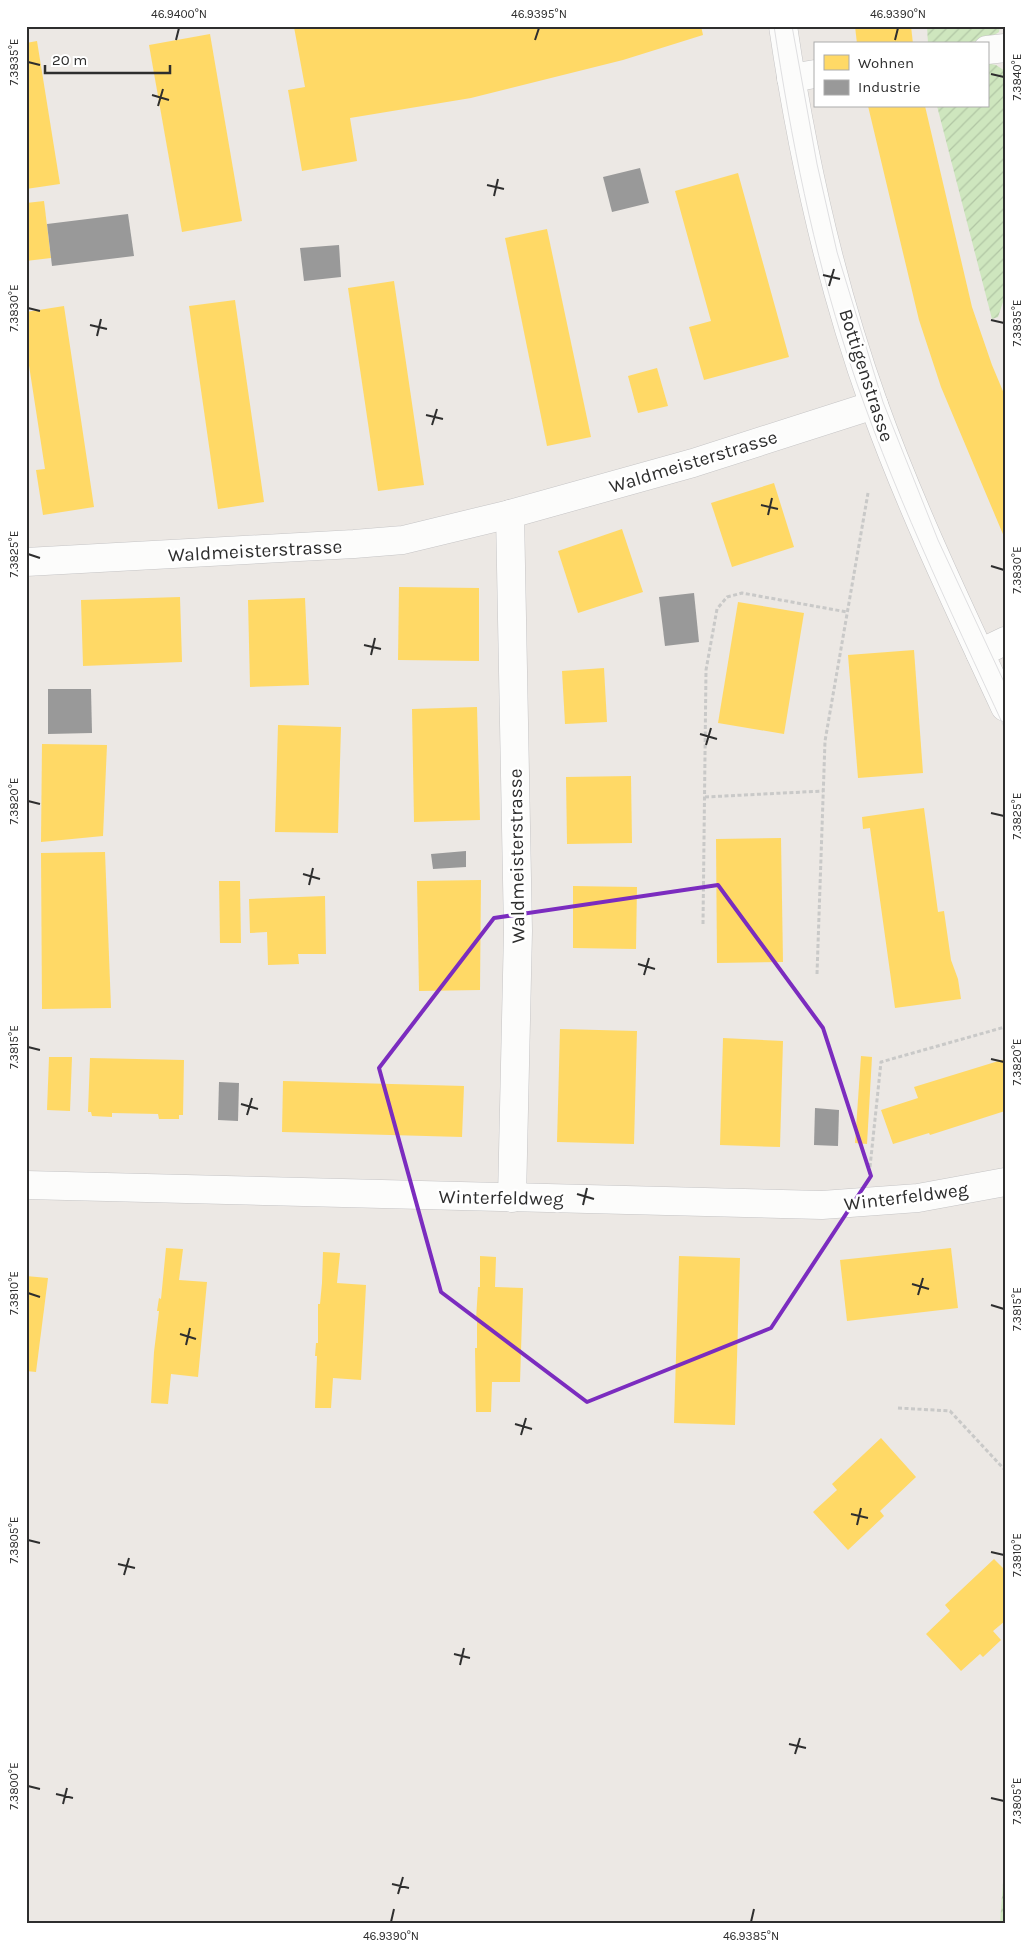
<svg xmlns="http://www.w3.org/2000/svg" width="1031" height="1949" viewBox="0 0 1031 1949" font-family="Karla,sans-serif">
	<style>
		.garden { fill: url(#garden-furrows) }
		.homes { fill: #ffd966 }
		.industry { fill: #999 }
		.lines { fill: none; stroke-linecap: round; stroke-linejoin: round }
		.minor-casing { stroke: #c5c4c5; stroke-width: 29 }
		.path { stroke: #c9c9c8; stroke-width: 3; stroke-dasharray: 4 2.5; stroke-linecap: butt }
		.minor { stroke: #fcfcfb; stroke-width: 28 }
		.tram { stroke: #dfdfe1; stroke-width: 1 }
		.marked { fill: none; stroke: #7b2cbf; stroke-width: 4; stroke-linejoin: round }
		.ticks { fill: none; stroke: #2e2e2e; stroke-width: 2 }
		.labels { text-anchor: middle; stroke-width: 5; stroke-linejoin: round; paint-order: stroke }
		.street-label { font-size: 19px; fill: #2e2e2e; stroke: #fff }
		.neatline { fill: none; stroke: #2e2e2e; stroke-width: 2 }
		.ticks-label { font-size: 12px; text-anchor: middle; fill: #2e2e2e }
	</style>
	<defs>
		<pattern id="garden-furrows" width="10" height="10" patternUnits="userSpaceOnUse" patternTransform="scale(1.25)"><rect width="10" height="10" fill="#cee6be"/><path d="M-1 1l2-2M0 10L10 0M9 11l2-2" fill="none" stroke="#b1c6a4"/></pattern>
	</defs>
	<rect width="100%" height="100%" fill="#ece8e4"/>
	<!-- garden -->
	<g class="garden">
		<path d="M927,26H1000L999,32C980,45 951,44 928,44Z"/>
		<path d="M987,63L996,65L1005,71V296L998,317L992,319L937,106H987Z"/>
		<path d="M1004,1869L1005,1923H1000Z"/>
	</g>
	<!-- homes -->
	<g class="homes">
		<path d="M701,26L703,35L623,60L471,98L350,118L357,161L302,171L288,90L305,87L294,27Z"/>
		<path d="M855,26H911L913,44H857Z"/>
		<path d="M210,34L242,221L182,232L149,45Z"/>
		<path d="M37,41L60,184L26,189V43Z"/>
		<path d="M868,106H925L972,307L992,365L1005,396V539L941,387L919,320Z"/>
		<path d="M738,173L789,357L704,380L689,327L711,321L675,191Z"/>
		<path d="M44,201L51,258L26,261V203Z"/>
		<path d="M547,229L591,437L547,446L505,238Z"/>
		<path d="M394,281L424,485L378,491L348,288Z"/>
		<path d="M235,300L264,502L218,509L189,306Z"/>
		<path d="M64,306L94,507L43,515L36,470L45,469L26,346V312Z"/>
		<path d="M657,368L668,406L638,413L628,376Z"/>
		<path d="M774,483L794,547L732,567L711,503Z"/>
		<path d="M622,529L643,592L578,613L558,551Z"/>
		<path d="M399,587L479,588V661L398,660Z"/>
		<path d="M180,597L182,662L83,666L81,600Z"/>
		<path d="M305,598L309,685L250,687L248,600Z"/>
		<path d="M738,602L804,613L784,734L718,723Z"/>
		<path d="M914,650L923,773L858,778L848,655Z"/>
		<path d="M604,668L607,722L565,724L562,671Z"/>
		<path d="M477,707L480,820L414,822L412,709Z"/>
		<path d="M278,725L341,727L338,833L275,832Z"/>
		<path d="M42,744L107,745L103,836L41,842Z"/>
		<path d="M631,776L632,843L567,844L566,777Z"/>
		<path d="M924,808L938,912L944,911L951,960L958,979L961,999L895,1008L870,828L863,829L862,817Z"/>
		<path d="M781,838L783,962L717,963L716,839Z"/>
		<path d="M105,852L111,1008L42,1009L41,853Z"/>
		<path d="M481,880L480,990L419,991L417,881Z"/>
		<path d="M219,881H240L241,943H220Z"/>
		<path d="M573,886L637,887L636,949L573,948Z"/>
		<path d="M325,896L326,954H298L299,964L268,965L267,932L250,933L249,899Z"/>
		<path d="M560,1029L637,1031L634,1144L557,1142Z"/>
		<path d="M723,1038L783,1041L780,1147L720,1145Z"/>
		<path d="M861,1056L872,1057L867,1144L855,1143Z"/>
		<path d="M49,1057H72L70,1111L47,1110Z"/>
		<path d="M90,1058L184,1060L183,1115H179V1119H159L158,1114L112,1113V1117L92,1116L91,1112H88Z"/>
		<path d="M1005,1059V1111L930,1135L929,1133L893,1144L881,1110L918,1098L914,1087Z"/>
		<path d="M283,1081L464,1086L462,1137L282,1132Z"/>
		<path d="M166,1248L183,1249L179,1280L207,1282L198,1377L171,1374L168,1404L151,1403L154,1352L159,1311H157L159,1298L161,1299Z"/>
		<path d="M951,1248L958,1308L847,1321L840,1260Z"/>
		<path d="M323,1252L340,1253L337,1283L366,1285L361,1380L333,1378L331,1408H315L317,1356H315L316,1343H318V1304H320L322,1283Z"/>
		<path d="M480,1256L496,1257L495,1287L523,1288L520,1382H492L491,1412H476L475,1348H477V1320H476L478,1287H480Z"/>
		<path d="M679,1256L740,1258L735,1425L674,1423Z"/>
		<path d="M26,1276L48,1278L36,1372L26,1371Z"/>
		<path d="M881,1438L916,1477L880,1511L884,1516L848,1550L813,1512L837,1490L832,1484Z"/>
		<path d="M994,1559L1005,1570V1621L993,1631L1001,1640L983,1657L980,1654L961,1671L926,1634L950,1611L945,1605Z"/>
	</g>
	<!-- industry -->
	<g class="industry">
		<path d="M640,168L649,203L612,212L603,177Z"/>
		<path d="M128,214L134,256L52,266L47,224Z"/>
		<path d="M339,245L341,277L304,281L300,248Z"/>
		<path d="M694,593L699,642L665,646L659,597Z"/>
		<path d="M48,689H91L92,733L48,734Z"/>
		<path d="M466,851V867L433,869L431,854Z"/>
		<path d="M219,1082L239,1083L238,1121L218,1120Z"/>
		<path d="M815,1108L839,1110L838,1146L814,1145Z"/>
	</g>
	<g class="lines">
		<defs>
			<g id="minor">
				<path d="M783,26C802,155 830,283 874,405C911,508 959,608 1005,707"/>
				<path d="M987,50L1005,48"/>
				<path d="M791,78L815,74"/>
				<path d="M510,514L518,931L512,1198"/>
				<path d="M26,562L354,544L403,540L510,514L693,463L874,405"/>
				<path d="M980,653L1005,641"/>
				<path d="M26,1185L822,1205L918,1198L1005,1182"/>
			</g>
		</defs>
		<!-- minor casing -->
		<use href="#minor" class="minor-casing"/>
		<!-- path -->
		<g class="path">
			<path d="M705,797L823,791"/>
			<path d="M703,924L706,670L717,609L727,597L742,593L847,612"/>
			<path d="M817,974L825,741L868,493"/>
			<path d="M870,1167L881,1062L1005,1027"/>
			<path d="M898,1408L950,1411L1005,1470"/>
		</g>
		<!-- minor -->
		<use href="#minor" class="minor"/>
		<!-- tram -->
		<g class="tram">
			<path d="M774,26C791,138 813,250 848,357C890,486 949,607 1005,729"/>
			<path d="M792,26L817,164L837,252L883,402L938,540L1005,684"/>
		</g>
	</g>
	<!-- marked area -->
	<path class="marked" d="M718,885L823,1028L871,1176L771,1328L587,1402L441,1292L379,1068L494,918Z"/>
	<!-- ticks -->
	<path class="ticks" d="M176,40L179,28M535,40L539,28M895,40L898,28M28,62L40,65M991,74L1004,77M152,95L169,100M158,106L163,89M487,185L504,189M494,196L498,179M823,275L840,279M829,286L834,269M28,308L40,311M991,320L1004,323M90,325L107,329M97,336L101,319M426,415L443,419M432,425L437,409M761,505L778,509M768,515L772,498M28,554L40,558M991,566L1004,570M364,645L381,649M371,655L375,638M700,734L717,739M706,745L711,728M28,801L40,804M991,813L1004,816M303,874L320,879M309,885L313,868M638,964L655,969M644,975L649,958M28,1047L40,1050M991,1059L1004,1062M241,1104L258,1109M247,1115L252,1098M577,1194L594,1199M583,1205L587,1188M912,1284L929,1289M28,1293L40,1297M918,1295L923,1278M991,1305L1004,1309M180,1334L196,1339M186,1345L190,1328M515,1424L532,1429M521,1435L526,1418M851,1514L868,1518M857,1525L861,1508M28,1540L40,1543M991,1552L1004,1555M118,1564L135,1568M124,1575L129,1558M454,1654L470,1658M460,1665L464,1648M789,1744L806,1748M795,1754L800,1738M28,1786L40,1789M56,1794L73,1798M991,1798L1004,1801M63,1804L67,1788M392,1884L409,1888M398,1894L403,1877M391,1922L394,1909M751,1922L754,1909"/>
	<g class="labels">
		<!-- street labels -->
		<g class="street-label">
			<text transform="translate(867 375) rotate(72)" y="7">Bottigenstrasse</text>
			<text transform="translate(693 461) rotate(-17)" y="7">Waldmeisterstrasse</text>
			<text transform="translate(255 550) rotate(-3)" y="7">Waldmeisterstrasse</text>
			<text transform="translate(516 856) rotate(-91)" y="7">Waldmeisterstrasse</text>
			<text transform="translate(906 1196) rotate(-7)" y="7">Winterfeldweg</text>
			<text transform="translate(501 1197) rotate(1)" y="7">Winterfeldweg</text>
		</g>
	</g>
	<!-- border -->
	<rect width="1031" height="1949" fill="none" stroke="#ffffff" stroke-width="55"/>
	<!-- legend -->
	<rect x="814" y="42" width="175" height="65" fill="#ffffff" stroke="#ababab"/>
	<rect x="824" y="55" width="25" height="15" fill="#ffd966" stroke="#ababab"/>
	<text x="858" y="68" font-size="15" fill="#2e2e2e">Wohnen</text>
	<rect x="824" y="80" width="25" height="15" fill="#999999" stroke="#ababab"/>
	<text x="858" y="92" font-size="15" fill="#2e2e2e">Industrie</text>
	<!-- scale -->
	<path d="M45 65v8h125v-8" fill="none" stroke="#2e2e2e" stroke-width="2.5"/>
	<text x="52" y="65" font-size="15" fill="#2e2e2e" stroke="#ffffff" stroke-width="4" paint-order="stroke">20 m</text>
	<rect x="28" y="28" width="976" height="1894" class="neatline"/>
	<g class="ticks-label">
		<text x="179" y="18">46.9400°N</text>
		<text x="539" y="18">46.9395°N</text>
		<text x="898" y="18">46.9390°N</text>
		<text transform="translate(14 62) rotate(-90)" y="4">7.3835°E</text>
		<text transform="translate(1017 77) rotate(-90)" y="4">7.3840°E</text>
		<text transform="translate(14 308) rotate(-90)" y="4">7.3830°E</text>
		<text transform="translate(1017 323) rotate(-90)" y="4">7.3835°E</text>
		<text transform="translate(14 554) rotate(-90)" y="4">7.3825°E</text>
		<text transform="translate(1017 570) rotate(-90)" y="4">7.3830°E</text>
		<text transform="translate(14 801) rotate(-90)" y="4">7.3820°E</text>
		<text transform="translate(1017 816) rotate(-90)" y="4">7.3825°E</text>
		<text transform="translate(14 1047) rotate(-90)" y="4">7.3815°E</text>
		<text transform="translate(1017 1062) rotate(-90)" y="4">7.3820°E</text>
		<text transform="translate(14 1293) rotate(-90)" y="4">7.3810°E</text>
		<text transform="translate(1017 1309) rotate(-90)" y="4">7.3815°E</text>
		<text transform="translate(14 1540) rotate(-90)" y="4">7.3805°E</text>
		<text transform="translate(1017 1555) rotate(-90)" y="4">7.3810°E</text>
		<text transform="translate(14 1786) rotate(-90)" y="4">7.3800°E</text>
		<text transform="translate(1017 1801) rotate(-90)" y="4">7.3805°E</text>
		<text x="391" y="1940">46.9390°N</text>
		<text x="751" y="1940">46.9385°N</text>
	</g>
</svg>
